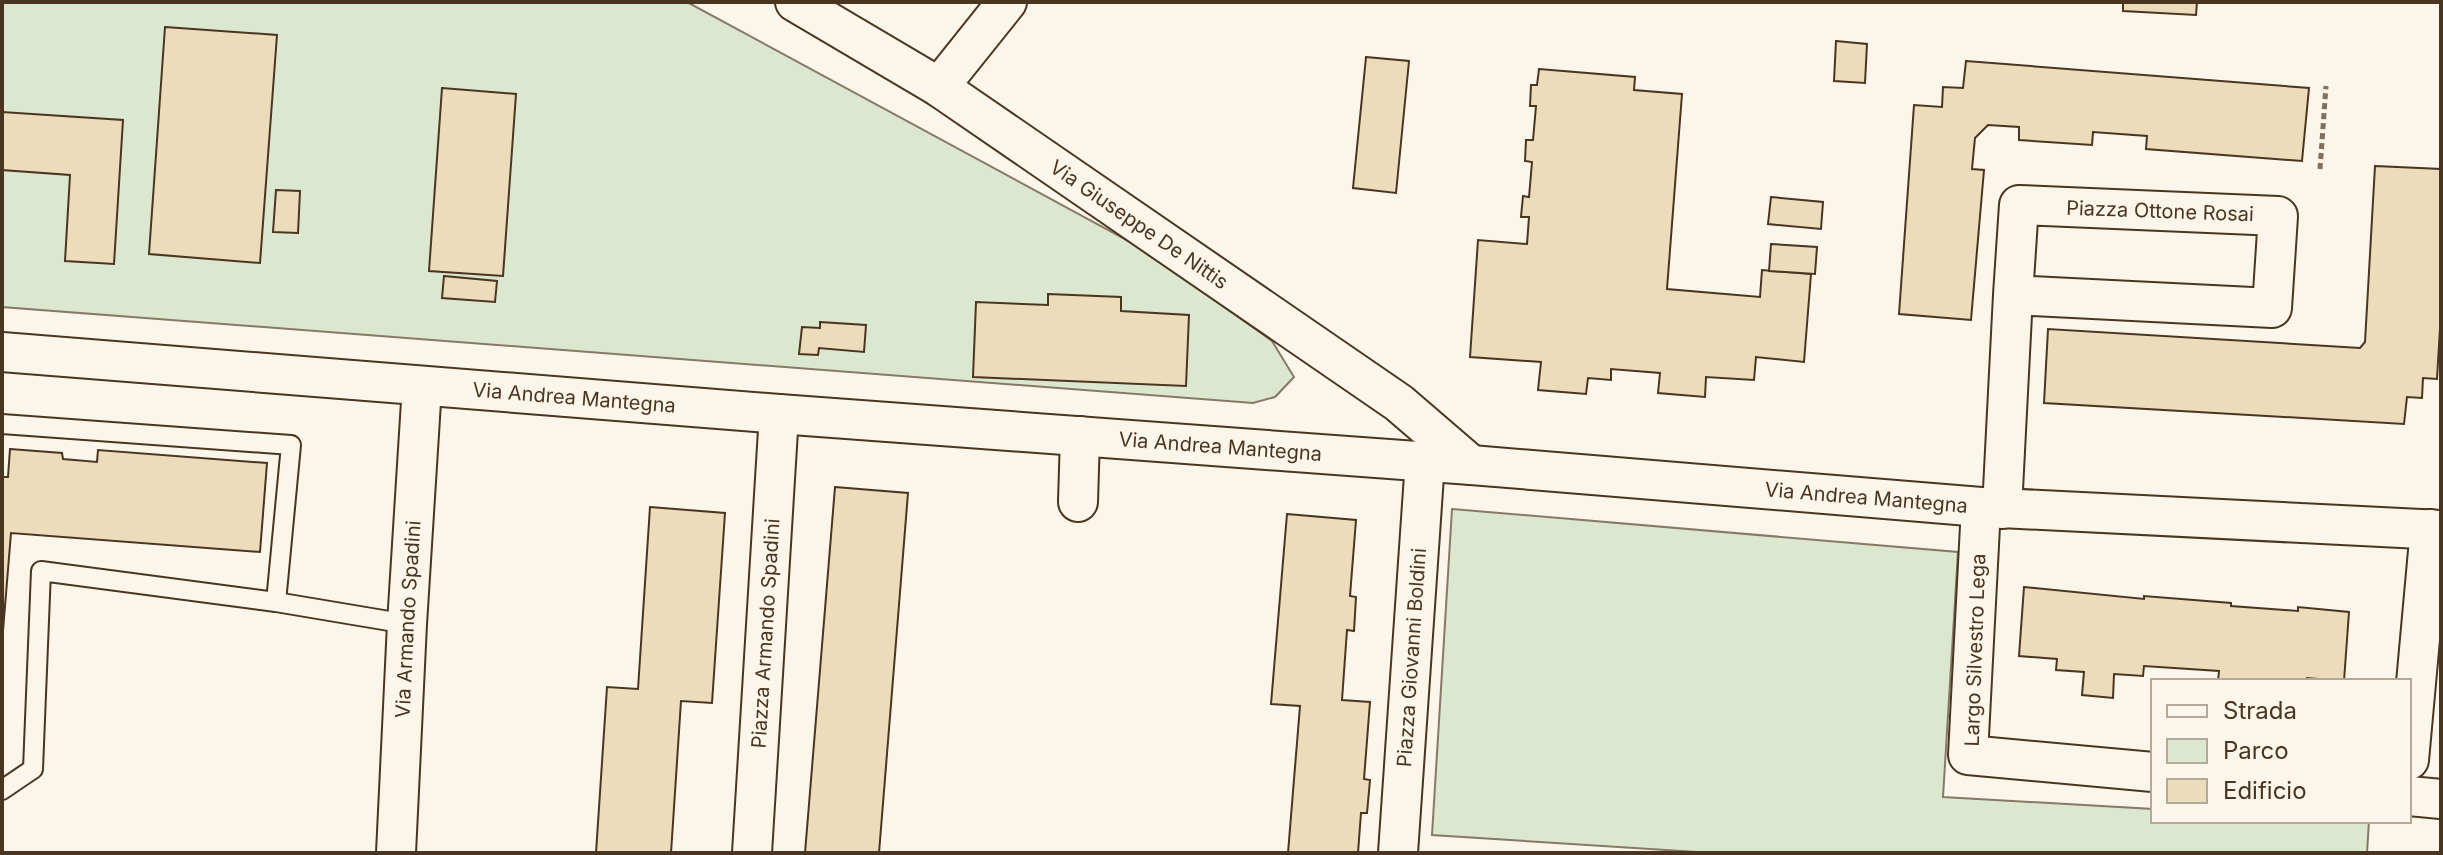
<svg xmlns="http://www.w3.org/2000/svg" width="2443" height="855" viewBox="0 0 2443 855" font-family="Inter,sans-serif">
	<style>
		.green { fill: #dce7d0; stroke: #887966; stroke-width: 2 }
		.building { fill: #ecdcbc; stroke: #4a3520; stroke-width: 2 }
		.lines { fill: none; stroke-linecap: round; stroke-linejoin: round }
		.service-casing { stroke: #4a3520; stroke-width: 22 }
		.minor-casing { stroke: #4a3520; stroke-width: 42 }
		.path { stroke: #7f6f5c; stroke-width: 5; stroke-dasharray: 6 4; stroke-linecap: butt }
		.service { stroke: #fbf6e9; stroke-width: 18 }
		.minor { stroke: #fbf6e9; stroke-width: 38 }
		.labels { text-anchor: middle; stroke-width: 6; stroke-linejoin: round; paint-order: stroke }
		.street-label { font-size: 20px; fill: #4a3520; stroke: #fbf6e9 }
	</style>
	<rect width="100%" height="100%" fill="#fbf6e9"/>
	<!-- green -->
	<g class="green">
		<path d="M2,2H687L1147,251L1272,341L1294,377L1275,397L1253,403L2,307Z"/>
		<path d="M1452,509L1958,552L1943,797L2153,809V821H2369L2367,853H1713L1432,835Z"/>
	</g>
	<!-- building -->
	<g class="building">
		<path d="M2123,2H2197L2196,15L2123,11Z"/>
		<path d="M165,27L277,35L260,263L149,254Z"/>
		<path d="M1836,41L1867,44L1865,83L1834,81Z"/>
		<path d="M1366,57L1409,61L1396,193L1353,188Z"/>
		<path d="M1966,61L2309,88L2302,161L2146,149L2147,136L2093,132L2092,145L2019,140V127L1988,125L1975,138L1972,169L1984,170L1971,320L1899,314L1914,105L1942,107L1943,87L1963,88Z"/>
		<path d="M1539,69L1635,77L1634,90L1682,94L1667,289L1760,297L1762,270L1811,274L1804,362L1756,357L1754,380L1706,377L1705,397L1658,393L1660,373L1611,369V380L1588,378L1586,394L1538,390L1541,362L1470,357L1478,240L1527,244L1529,217H1521L1523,196L1529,197L1532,162L1525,161L1526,140H1533L1536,106H1530L1531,85H1537Z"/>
		<path d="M442,88L516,94L503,276L429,271Z"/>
		<path d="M2,112L123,120L114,264L65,261L70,175L2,170Z"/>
		<path d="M2375,166L2441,169V311L2437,379L2423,378L2422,398L2407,397L2404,424L2044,403L2048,329L2360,348L2365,342Z"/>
		<path d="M276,190L300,191L298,233L273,232Z"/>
		<path d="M1771,197L1823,202L1821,229L1768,224Z"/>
		<path d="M1771,244L1817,247L1815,274L1769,271Z"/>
		<path d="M444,276L497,281L495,302L442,298Z"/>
		<path d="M1048,294L1121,297V311L1189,315L1186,386L973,377L976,302L1048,305Z"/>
		<path d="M820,322L866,325L864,352L819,348L818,355L799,354L802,327L820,328Z"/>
		<path d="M10,449L62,453L63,459L97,462L98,450L267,463L260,552L11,533L2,643V477H8Z"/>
		<path d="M835,487L908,493L879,853H805Z"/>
		<path d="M650,507L725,513L712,703L681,701L671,853H596L607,687L638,689Z"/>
		<path d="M1287,514L1356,520L1350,596L1356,597L1354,631L1347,630L1342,700L1370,702L1364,779L1370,780L1367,813H1361L1358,853H1288L1300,706L1271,704Z"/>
		<path d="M2024,587L2144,599V596L2231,603V606L2298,611V607L2349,612L2344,681L2307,678V681H2218L2219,671L2144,666L2143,676L2114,674L2113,698L2082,695L2084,672L2056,670L2057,659L2019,656Z"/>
	</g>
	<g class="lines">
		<defs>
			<g id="service">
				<path d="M2,424L291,445L276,602"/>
				<path d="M2,790L33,769L41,571L276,602L407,624"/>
			</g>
			<g id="minor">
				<path id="s1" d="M795,2L939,87L1399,403L1471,465"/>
				<path d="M939,87L1007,2"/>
				<path id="s2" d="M2,352L779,414L1471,465L1981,507L2441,530"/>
				<path d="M1078,502L1080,436"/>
				<path d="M1981,507L1968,755L2153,772"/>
				<path d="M2002,509L2013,295L2272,308L2278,216L2019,205L2013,295"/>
				<path d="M2409,760L2430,529"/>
				<path d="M2409,796L2441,799"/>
				<path id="s3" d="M396,853L407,624L422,386"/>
				<path id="s4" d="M752,853L779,414"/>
				<path id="s5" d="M1398,853L1425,461"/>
			</g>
		</defs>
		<!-- service casing -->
		<use href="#service" class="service-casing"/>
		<!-- minor casing -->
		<use href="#minor" class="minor-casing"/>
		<!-- path -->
		<path class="path" d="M2320,169L2326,86"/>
		<!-- service -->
		<use href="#service" class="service"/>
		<!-- minor -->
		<use href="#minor" class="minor"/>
	</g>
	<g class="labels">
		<!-- street labels -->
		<g class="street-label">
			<text transform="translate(2160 211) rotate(2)" y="7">Piazza Ottone Rosai</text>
			<text dy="7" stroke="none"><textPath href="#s1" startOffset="410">Via Giuseppe De Nittis</textPath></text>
			<text dy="7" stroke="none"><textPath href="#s2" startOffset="574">Via Andrea Mantegna</textPath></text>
			<text dy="7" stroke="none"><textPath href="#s2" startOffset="1222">Via Andrea Mantegna</textPath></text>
			<text dy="7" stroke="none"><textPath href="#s2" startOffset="1870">Via Andrea Mantegna</textPath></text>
			<text dy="7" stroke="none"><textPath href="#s3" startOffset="234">Via Armando Spadini</textPath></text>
			<text dy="7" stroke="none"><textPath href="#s4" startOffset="220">Piazza Armando Spadini</textPath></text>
			<text transform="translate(1975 650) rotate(-88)" y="7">Largo Silvestro Lega</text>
			<text dy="7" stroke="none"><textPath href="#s5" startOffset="196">Piazza Giovanni Boldini</textPath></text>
		</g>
	</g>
	<!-- border -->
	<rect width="2443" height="855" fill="none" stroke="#4a3520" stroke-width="8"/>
	<!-- legend -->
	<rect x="2151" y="679" width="260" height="144" fill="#fbf6e9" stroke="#b4a999" stroke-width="2"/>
	<rect x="2167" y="705" width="40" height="12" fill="#fbf6e9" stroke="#b4a999" stroke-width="2"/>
	<text x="2223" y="719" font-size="24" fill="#4a3520">Strada</text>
	<rect x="2167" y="739" width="40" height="24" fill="#dce7d0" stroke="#b4a999" stroke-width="2"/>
	<text x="2223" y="759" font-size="24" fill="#4a3520">Parco</text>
	<rect x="2167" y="779" width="40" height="24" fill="#ecdcbc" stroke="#b4a999" stroke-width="2"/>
	<text x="2223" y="799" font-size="24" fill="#4a3520">Edificio</text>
</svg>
